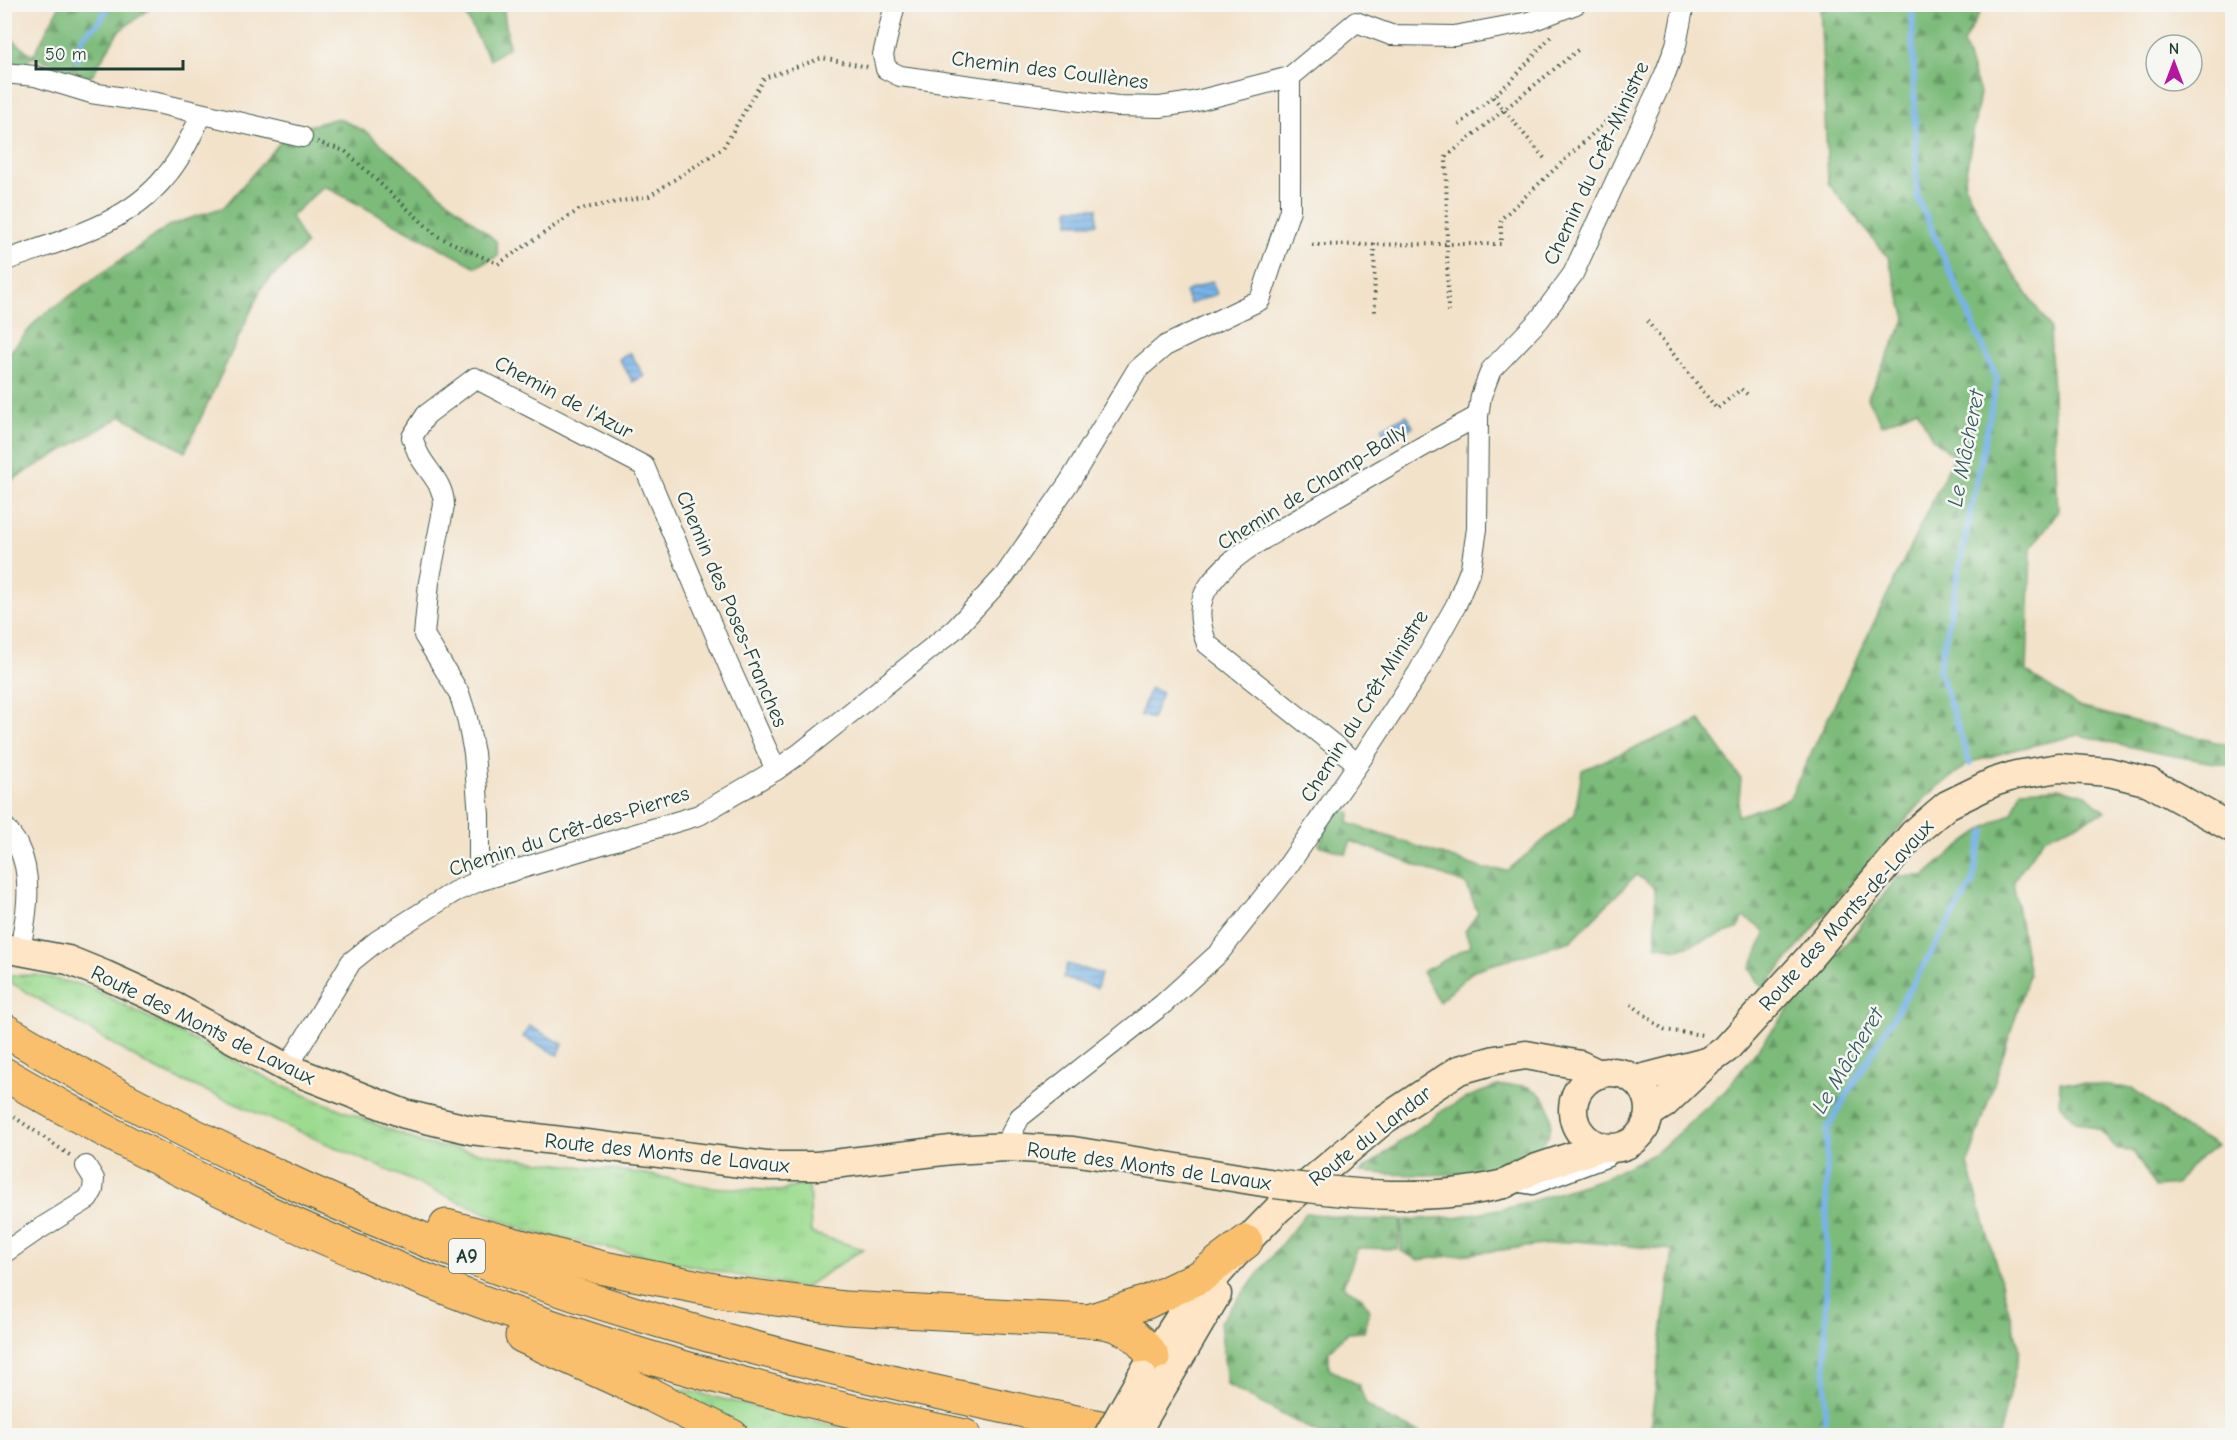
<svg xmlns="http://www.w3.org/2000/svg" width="2237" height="1440" viewBox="0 0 2237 1440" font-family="'Comic Neue',sans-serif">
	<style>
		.grass { fill: url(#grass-tufts); stroke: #5e8c62; stroke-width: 1.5 }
		.forest { fill: url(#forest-firs); stroke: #4e7c57; stroke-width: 1.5 }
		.water { fill: url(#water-rules); stroke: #4c788e; stroke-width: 1.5 }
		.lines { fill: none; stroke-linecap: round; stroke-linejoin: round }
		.stream { stroke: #78b3e9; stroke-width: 6 }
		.lane-casing { stroke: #3f564a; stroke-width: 13 }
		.street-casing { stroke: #3f564a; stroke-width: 22 }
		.secondary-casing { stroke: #3f564a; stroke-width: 31 }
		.highway-casing { stroke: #3f564a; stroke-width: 35 }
		.path { stroke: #3f564a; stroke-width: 4; stroke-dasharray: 1.5 4.5; stroke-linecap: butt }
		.lane { stroke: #fff; stroke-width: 10 }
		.street { stroke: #fff; stroke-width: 20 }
		.secondary { stroke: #fde5c5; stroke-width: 28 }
		.highway { stroke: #f9bf6d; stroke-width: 33 }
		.secondary-bridge-casing { stroke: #3f564a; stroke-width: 31; stroke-linecap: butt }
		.secondary-bridge { stroke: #fde5c5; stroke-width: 28 }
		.labels { text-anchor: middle; stroke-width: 5; stroke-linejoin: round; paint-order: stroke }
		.shield { fill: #f6f6f2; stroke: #60746d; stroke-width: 1.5 }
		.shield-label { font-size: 20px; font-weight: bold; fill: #1f3d34 }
		.street-label { font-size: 21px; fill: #1f3d34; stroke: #f6f6f2 }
		.water-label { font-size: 22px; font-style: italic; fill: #355a61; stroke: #f6f6f2 }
	</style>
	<defs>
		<pattern id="grass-tufts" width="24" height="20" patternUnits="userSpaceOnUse" patternTransform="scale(1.5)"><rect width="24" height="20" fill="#9cdb90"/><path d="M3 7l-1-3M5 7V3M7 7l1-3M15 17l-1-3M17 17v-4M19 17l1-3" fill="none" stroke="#86bd7d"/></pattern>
		<pattern id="forest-firs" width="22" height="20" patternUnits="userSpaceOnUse" patternTransform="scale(1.5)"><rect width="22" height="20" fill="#7dbb7a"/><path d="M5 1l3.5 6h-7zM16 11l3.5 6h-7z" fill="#669965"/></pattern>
		<pattern id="water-rules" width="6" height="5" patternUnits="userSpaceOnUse" patternTransform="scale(1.5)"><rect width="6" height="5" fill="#78b3e9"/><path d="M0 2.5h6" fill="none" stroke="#6293be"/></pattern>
	</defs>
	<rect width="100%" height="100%" fill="#f6f6f2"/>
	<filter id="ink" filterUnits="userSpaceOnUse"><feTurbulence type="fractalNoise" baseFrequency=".0167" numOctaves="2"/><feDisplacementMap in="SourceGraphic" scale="12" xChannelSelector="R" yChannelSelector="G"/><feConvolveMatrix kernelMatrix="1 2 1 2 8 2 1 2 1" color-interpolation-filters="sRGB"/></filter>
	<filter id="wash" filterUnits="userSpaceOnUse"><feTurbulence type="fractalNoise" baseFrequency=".008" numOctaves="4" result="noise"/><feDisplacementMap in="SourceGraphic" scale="24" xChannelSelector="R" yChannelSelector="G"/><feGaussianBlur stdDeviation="1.35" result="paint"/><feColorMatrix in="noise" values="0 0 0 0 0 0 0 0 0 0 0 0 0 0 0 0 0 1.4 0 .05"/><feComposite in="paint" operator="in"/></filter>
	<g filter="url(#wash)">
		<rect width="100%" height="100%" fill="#f3e2ca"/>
		<!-- grass -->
		<g class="grass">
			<path d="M36,975L87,986L285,1087L425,1144L541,1162L646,1174L709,1187L780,1191L809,1183L811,1233L863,1249L802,1289L527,1231L151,1067L5,979L4,976Z"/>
			<path d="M651,1382L873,1435H744Z"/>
		</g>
		<!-- forest -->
		<g class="forest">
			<path d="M60,5H155L118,32L91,77L33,57L5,75V33L33,56Z"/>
			<path d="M460,5H503L509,47L490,60Z"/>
			<path d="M1820,5H1984L1963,43L1980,93L1964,184L1991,239L2050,328L2058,512L2031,548L2027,672L2079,707L2232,746V766L2158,753L2079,735L2013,750L1969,763L1927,796L1861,871L1763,989L1750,969L1766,932L1744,917L1737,929L1678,949L1656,945L1655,888L1636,875L1571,941L1474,970L1439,1002L1422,972L1471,946L1465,931L1478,913L1466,884L1351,841L1346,854L1319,845L1337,807L1351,813L1348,823L1484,869L1508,870L1575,814L1582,770L1700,720L1741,779L1737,816L1789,799L1954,456L1932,438L1917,409L1882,425L1867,398L1906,318L1888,257L1828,183Z"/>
			<path d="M338,118L368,133L496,241L498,256L476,267L324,186L291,216L306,245L262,287L185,452L122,416L5,484V358L39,318L168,226L224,207L290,131Z"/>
			<path d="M2059,788L2086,795L2105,812L2044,838L2013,881L2029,975L1968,1164L2020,1350L1999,1435H1621L1650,1430L1673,1250L1576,1241L1418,1260L1401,1251L1402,1220L1455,1217L1516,1206L1602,1179L1657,1152L1726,1090L1785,1014L1854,934L1898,876H1924C1954,850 1975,831 2012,813L2021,790Z"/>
			<path d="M2060,1082L2132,1088L2187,1130L2217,1145L2190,1166L2176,1185L2155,1187L2133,1151L2118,1150L2100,1130L2075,1121L2059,1103Z"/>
			<path d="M1497,1086C1506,1086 1517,1084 1525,1086C1556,1095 1560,1134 1535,1151C1495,1181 1407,1176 1360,1172L1445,1109L1471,1096Z"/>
			<path d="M1306,1213L1356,1219L1401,1220L1398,1249L1358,1248L1343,1286L1362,1297L1369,1311L1364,1332L1347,1333L1329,1351V1369L1359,1385L1366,1404L1386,1418L1425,1435H1321L1227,1385L1220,1322Z"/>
		</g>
		<!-- water -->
		<g class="water">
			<rect x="1069" y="208" width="28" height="16"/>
			<path d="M1212,281L1217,294L1190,304L1185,292Z"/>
			<path d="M630,352L644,376L633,382L619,359Z"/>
			<path d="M1407,415L1413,427L1387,440L1381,428Z"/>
			<path d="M1150,688L1162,693L1152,719L1140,715Z"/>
			<path d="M1067,964L1101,974L1097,988L1063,978Z"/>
			<path d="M529,1026L563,1044L558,1055L523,1037Z"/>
		</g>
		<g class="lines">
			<!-- stream -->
			<g class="stream">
				<path d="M1912,4L1917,196L1997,379L1939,670L1970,764"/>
				<path d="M77,59L82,37L100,21L109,4"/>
				<path d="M1825,1436L1827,1129L1973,882L1978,852L1985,832"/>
			</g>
		</g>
	</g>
	<g filter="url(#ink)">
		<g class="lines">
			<defs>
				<path id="lane" d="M1514,1186L1533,1189L1609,1161L1622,1147"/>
				<g id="street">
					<path d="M895,4L883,55L886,69L900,76L1117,106L1160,107L1193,102L1290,77L1356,22L1391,35L1454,36L1529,22L1576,4"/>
					<path d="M4,73L35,76L91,93L157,103L302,137"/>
					<path d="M4,261C61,240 125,226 165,177C181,159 191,136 202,114"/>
					<path d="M1358,764L1207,644C1199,623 1196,602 1211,583C1234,551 1274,534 1307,514C1364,480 1420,447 1478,416"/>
					<path d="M4,826C9,833 15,839 18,846C34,877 26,918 20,950"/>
					<path d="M479,881V815L474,753L467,718L459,693L424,635L429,582L444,505C444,484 428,472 419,455C416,449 414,443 412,437L426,415L475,378L644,466L728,664L776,770"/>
					<path d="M287,1068L351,962L377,941L454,892L479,881L699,815L776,770L799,754L955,629L1005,575L1070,481L1137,370L1165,346L1260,300L1290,210V77"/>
					<path d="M1007,1147L1011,1134L1020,1117L1163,1004L1219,953L1285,870L1358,764L1418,673L1456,605L1471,568L1477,529L1478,416L1481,396L1491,370L1539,320L1573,274L1665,74L1676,45L1684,4"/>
					<path d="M4,1253L33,1233L88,1199L93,1190L94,1179L86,1166"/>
				</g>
				<g id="secondary">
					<path d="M4,948L68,960L105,975L167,1003L287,1068L405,1114L471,1130L766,1166H817L951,1150L1007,1147L1073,1151L1275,1184"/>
					<circle cx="1611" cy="1110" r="38"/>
					<path d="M1636,1080L1706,1062"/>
					<path d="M1650,1113L1664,1104L1708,1062L1726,1049L1809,958L1913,834L1947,805L1994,782L2016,775L2059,768L2109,772L2149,782L2232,828"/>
					<path d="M1504,1184L1537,1168L1600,1147"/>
					<path d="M1142,1376L1182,1314L1246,1242L1278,1209L1385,1119L1459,1070L1495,1060L1526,1055L1580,1065L1599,1074"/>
					<path d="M1166,1381L1217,1294"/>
				</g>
				<g id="highway">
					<path d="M4,1030C204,1150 419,1249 643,1316C806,1366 973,1401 1140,1435"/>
					<path d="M4,1074C165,1168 335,1249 510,1312C658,1365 811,1404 965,1436"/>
					<path d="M446,1226L599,1267L729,1293L845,1308L1089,1321L1147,1302L1201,1276L1246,1242"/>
					<path d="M1089,1321C1118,1321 1139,1333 1153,1358"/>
					<path d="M522,1336L651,1395L732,1436"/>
				</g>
			</defs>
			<!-- lane casing -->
			<use href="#lane" class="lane-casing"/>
			<!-- street casing -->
			<use href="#street" class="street-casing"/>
			<!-- secondary casing -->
			<use href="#secondary" class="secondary-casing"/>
			<!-- highway casing -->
			<use href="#highway" class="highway-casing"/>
			<!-- path -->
			<g class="path">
				<path d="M1493,97L1545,159"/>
				<path d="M1459,125L1511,81L1553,34"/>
				<path d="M317,142L345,151L437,236L498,264L580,209L649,196L723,148L764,78L822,58L868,67"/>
				<path d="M1374,244L1375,312"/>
				<path d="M1312,245L1447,244L1446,157L1579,49"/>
				<path d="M1448,312L1447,244H1501V219L1614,114L1625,120"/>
				<path d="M1647,321L1717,409L1741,389L1747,394"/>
				<path d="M1631,1004L1664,1030L1704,1035"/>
				<path d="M4,1110L71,1156"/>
			</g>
			<!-- lane -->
			<use href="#lane" class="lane"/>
			<!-- street -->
			<use href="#street" class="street"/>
			<!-- secondary -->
			<use href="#secondary" class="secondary"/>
			<!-- highway -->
			<use href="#highway" class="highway"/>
			<defs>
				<g id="secondary-bridge">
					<path d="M1275,1184C1352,1194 1427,1203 1504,1184"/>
					<path d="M1108,1436L1142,1376"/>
					<path d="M1134,1436L1166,1381"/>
				</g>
			</defs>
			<!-- secondary-bridge casing -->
			<use href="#secondary-bridge" class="secondary-bridge-casing"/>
			<!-- secondary-bridge -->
			<use href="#secondary-bridge" class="secondary-bridge"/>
		</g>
	</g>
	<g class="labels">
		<!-- shield labels -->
		<rect class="shield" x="449" y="1239" width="36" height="34" rx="4.5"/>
		<g class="shield-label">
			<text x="467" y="1263">A9</text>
		</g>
		<!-- street labels -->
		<g class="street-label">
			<text transform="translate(1050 70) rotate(7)" y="7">Chemin des Coullènes</text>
			<text transform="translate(1596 163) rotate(-65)" y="7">Chemin du Crêt-Ministre</text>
			<text transform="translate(564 397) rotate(28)" y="7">Chemin de l'Azur</text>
			<text transform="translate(1312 487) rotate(-32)" y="7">Chemin de Champ-Bally</text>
			<text transform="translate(732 609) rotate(67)" y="7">Chemin des Poses-Franches</text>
			<text transform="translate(1364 706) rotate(-58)" y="7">Chemin du Crêt-Ministre</text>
			<text transform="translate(569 831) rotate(-18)" y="7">Chemin du Crêt-des-Pierres</text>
			<text transform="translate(1846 915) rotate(-48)" y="7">Route des Monts-de-Lavaux</text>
			<text transform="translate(203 1025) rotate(26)" y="7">Route des Monts de Lavaux</text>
			<text transform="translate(1370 1136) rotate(-38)" y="7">Route du Landar</text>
			<text transform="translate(667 1153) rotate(6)" y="7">Route des Monts de Lavaux</text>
			<text transform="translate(1149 1166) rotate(8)" y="7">Route des Monts de Lavaux</text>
		</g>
		<!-- water labels -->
		<g class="water-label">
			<text transform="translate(1965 448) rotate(-79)" y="8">Le Mâcheret</text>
			<text transform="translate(1847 1060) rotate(-59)" y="8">Le Mâcheret</text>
		</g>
	</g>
	<!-- margin -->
	<rect width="2237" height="1440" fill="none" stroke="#f6f6f2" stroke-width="24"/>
	<!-- north arrow -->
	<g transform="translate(2174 63)"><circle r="28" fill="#f6f6f2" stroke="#a0aca6" stroke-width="1.5"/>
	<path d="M0-4.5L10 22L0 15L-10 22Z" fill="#b5179e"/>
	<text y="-9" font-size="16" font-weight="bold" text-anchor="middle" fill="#1f3d34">N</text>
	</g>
	<!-- scale -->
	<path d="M36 60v9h147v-9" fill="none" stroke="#1f3d34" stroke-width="3"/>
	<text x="45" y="60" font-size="18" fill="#1f3d34" stroke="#f6f6f2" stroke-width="4.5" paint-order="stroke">50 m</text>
</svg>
